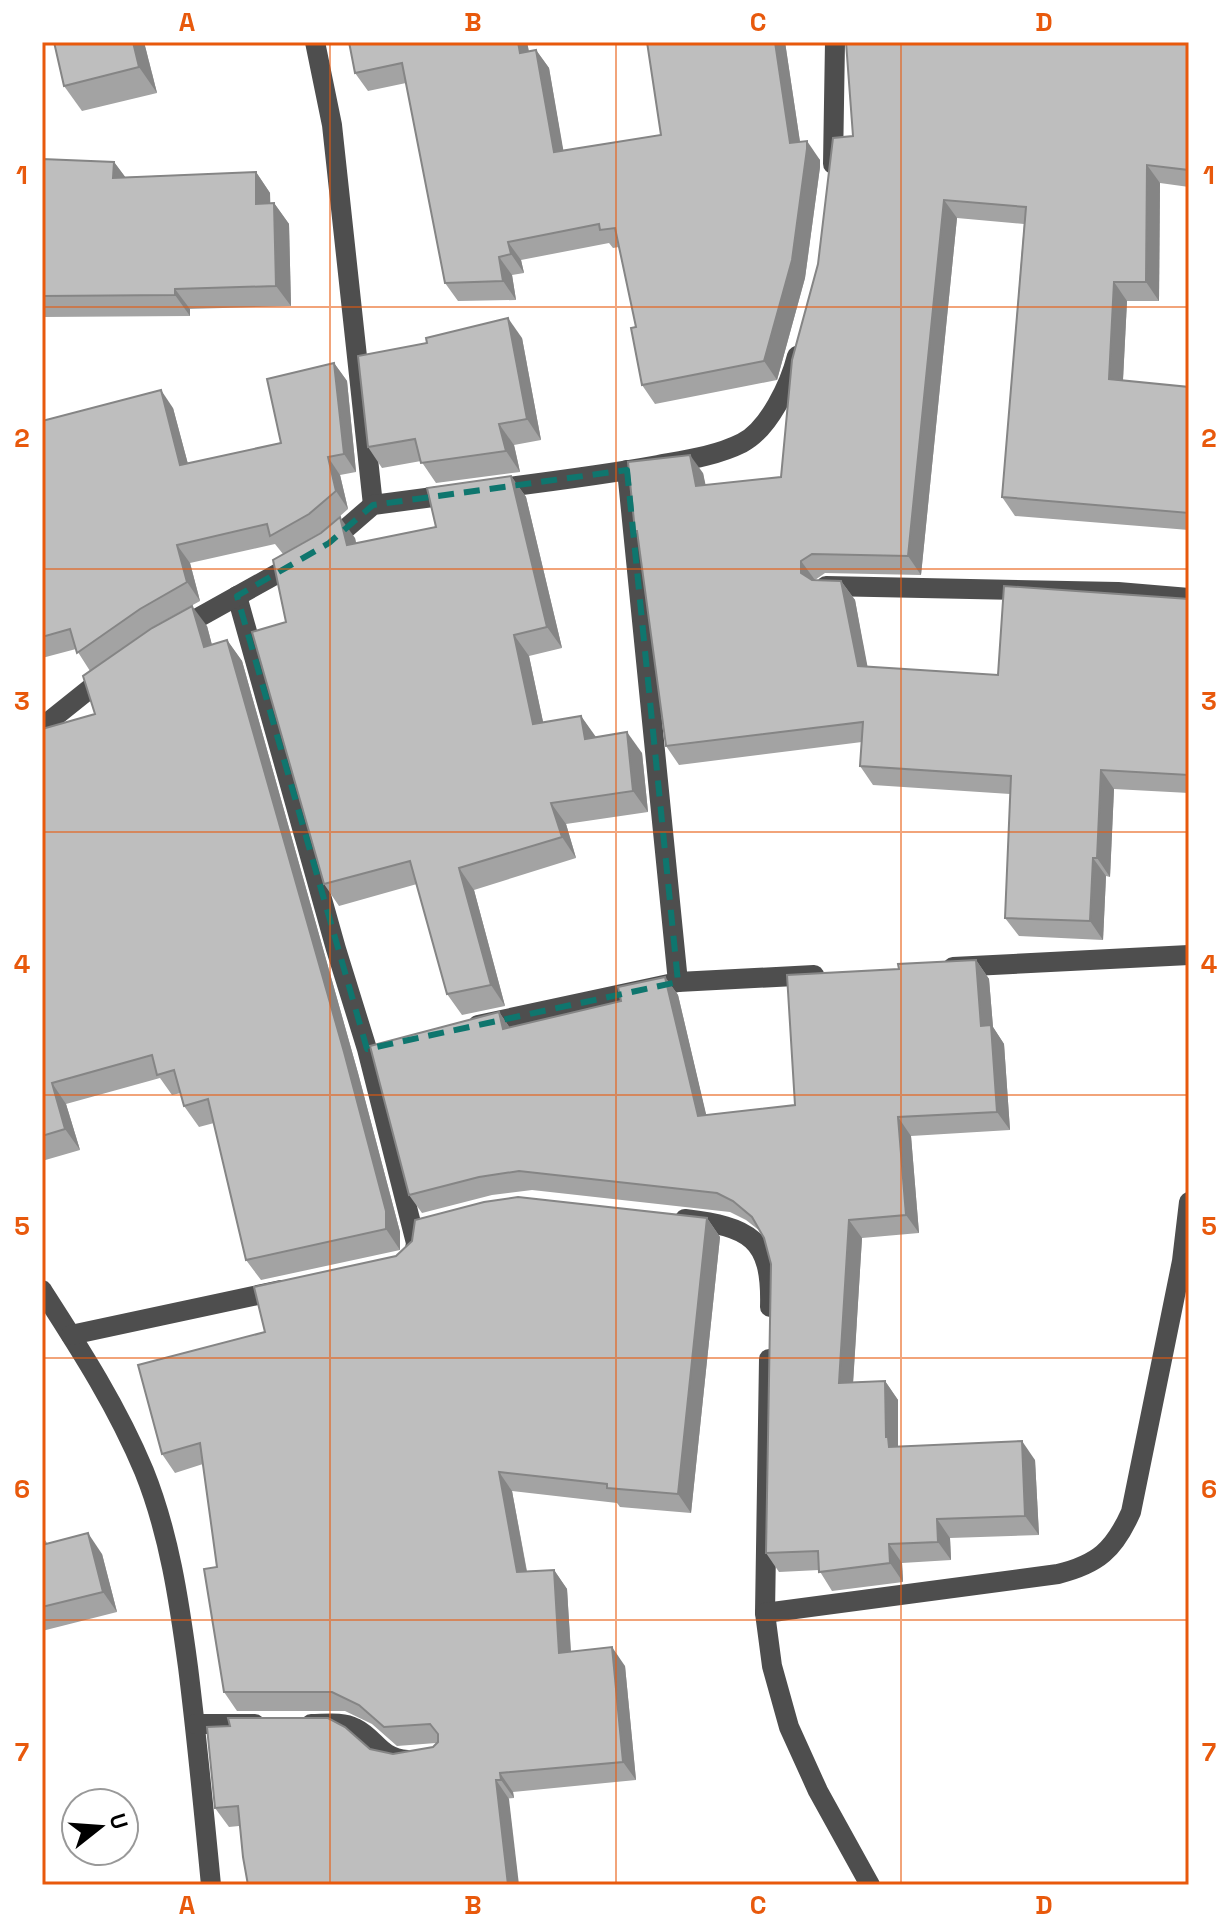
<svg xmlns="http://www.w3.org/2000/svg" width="1231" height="1927" viewBox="0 0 1231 1927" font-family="'Space Grotesk',sans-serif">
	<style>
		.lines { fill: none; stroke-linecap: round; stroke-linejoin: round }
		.minor { stroke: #4e4e4e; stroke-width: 20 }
		.wall { fill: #a3a3a3 }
		.shaded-wall { fill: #858585 }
		.building { fill: #bebebe; stroke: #858585; stroke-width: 2 }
		.marked { fill: none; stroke: #0f766e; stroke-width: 6; stroke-dasharray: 16 10; stroke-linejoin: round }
		.grid { fill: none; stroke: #e8590c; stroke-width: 2; stroke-opacity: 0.55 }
		.neatline { fill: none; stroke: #e8590c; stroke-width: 3 }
		.grid-label { font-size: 26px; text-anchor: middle; font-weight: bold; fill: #e8590c }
	</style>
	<rect width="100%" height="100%" fill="#fff"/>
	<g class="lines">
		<!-- minor -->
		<g class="minor">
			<path d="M315,42L332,125L373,505"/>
			<path d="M833,164L835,42"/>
			<path d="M627,470L678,982"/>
			<path d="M492,489C547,482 603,475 658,465C686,460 716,456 742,443C769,429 790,384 797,356"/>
			<path d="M328,544L373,505L456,494"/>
			<path d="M826,586L1118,592L1189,598"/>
			<path d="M237,596L336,949L367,1049L416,1243L414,1255"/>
			<path d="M178,629L300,561"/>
			<path d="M42,727L107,675"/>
			<path d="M953,967L1189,955"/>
			<path d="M478,1025L678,982L814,975"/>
			<path d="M685,1219C749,1227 772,1237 770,1307"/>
			<path d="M42,1290C80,1349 117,1406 144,1471C169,1533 179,1600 188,1667C197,1739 204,1812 211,1885"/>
			<path d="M71,1335L281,1290"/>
			<path d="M769,1359L765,1613L772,1666L789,1727L818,1791L870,1885"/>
			<path d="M765,1613L1058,1574C1098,1564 1114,1550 1131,1512L1182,1261L1189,1202"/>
			<path d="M195,1724H255"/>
			<path d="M311,1724C325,1724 342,1721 355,1728C377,1739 378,1757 407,1760"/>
		</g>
	</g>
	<!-- wall -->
	<g class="wall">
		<path d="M144,42L157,93L82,111L64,86Z"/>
		<path d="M349,42H527L529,51L536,50L549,68L563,151L661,135L647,42H785L800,142L820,160V167L805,278L777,380L655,404L642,385L636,327L619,247L613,248L609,243L521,260L524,273L512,275L516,300L458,301L445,283L406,83L368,91L355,73Z"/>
		<path d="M1189,42V187L1160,183L1159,301H1127L1123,381L1189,387V530L1015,516L1002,497L1024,224L957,218L921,575L825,573L815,580L841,581L855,600L867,667L998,675L1189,599V793L1114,789L1110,877L1106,876L1103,940L1019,936L1005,918L1010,794L873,785L860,766L862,742L679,765L666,746L638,535L635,531L703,473L705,485L781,477L853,136Z"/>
		<path d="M42,159L114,162L125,177L256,172L270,193V203H274L289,224L291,306L190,309V316L42,317Z"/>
		<path d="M522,338L541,440L514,445L520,472L436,483L421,461L382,468L368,447Z"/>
		<path d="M334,363L347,381L356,472L340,475L348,509L322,532L283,554L275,544L190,563L200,601L153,627L90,671L76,649L42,658V421L173,408L188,464L281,443Z"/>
		<path d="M511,476L526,497L562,648L529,656L543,722L581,716L595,737L642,753L648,812L566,824L576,858L474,890L505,1006L462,1015L447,994L417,884L339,906L324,884L355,538L356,543L436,527Z"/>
		<path d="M207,626L212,645L227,640L242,661L358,1073L400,1232V1250L261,1280L246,1260L214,1123L199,1127L184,1106L181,1093L172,1095L160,1078L66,1104L80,1150L42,1161V729L95,714Z"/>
		<path d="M976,960L989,979L993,1027L1004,1044L1010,1130L911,1136L919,1233L862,1238L853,1382L885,1381L898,1400V1447L1035,1460L1039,1535L950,1538L951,1560L902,1563L903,1582L832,1591L819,1570L779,1572L766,1553L771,1264L764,1238L760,1231L746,1220L730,1212L532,1190L492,1195L422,1213L409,1195L499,1012L510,1028L621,1001L665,977L678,995L706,1115L795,1105L899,969Z"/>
		<path d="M707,1218L720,1237L691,1513L620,1507L617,1503L512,1491L527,1571L554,1570L567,1589L571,1652L625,1666L636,1780L513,1792L514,1798L229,1827L215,1808L370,1749L393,1754L433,1747L436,1743L397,1746L372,1724L345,1711H237L224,1692L217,1567L203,1464L175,1473L162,1454Z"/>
		<path d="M42,1536L47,1543L102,1554L117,1612L42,1631Z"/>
	</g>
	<!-- shaded-wall -->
	<g class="shaded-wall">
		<path d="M133,42H144L157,93L139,67Z"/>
		<path d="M518,42H527L532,71L520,53Z"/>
		<path d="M775,42H785L803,162L790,143Z"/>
		<path d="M536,50L549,68L567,171L554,152Z"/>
		<path d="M807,141L820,160V167L805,278L777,380L764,361Z"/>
		<path d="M114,162L129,182L113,178Z"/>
		<path d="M1147,165L1160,183L1159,301L1146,282Z"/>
		<path d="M256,172L270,193L271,224L256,204Z"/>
		<path d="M944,200L957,218L921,575L908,556Z"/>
		<path d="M274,203L289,224L291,306L276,286Z"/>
		<path d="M508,242L521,260L524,273L511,254Z"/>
		<path d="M499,257L512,275L516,300L503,281Z"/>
		<path d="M1114,282L1127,301L1122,398L1109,379Z"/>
		<path d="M175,289L190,309V316L175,295Z"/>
		<path d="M508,318L522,338L541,440L527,419Z"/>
		<path d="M334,363L347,381L356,472L344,454Z"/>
		<path d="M161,390L173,408L193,483L180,465Z"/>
		<path d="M499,424L514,445L520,472L506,451Z"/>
		<path d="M690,455L703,473L710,505L696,486Z"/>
		<path d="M328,457L340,475L348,509L336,491Z"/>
		<path d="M511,476L526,497L562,648L547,627Z"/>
		<path d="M340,517L355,538L361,566L347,545Z"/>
		<path d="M177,545L190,563L200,601L187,582Z"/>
		<path d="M801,561L815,580L814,592L801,573Z"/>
		<path d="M841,581L855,600L871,685L858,666Z"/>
		<path d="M192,606L207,626L218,668L204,647Z"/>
		<path d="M514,635L529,656L548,745L533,724Z"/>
		<path d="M227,640L242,661L358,1073L400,1232V1250L386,1229Z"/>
		<path d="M581,716L596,737L585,739Z"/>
		<path d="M627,732L642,753L648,812L633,791Z"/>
		<path d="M1101,770L1114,789L1110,877L1097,858Z"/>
		<path d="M551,803L566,824L576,858L562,837Z"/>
		<path d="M1093,858L1106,876L1103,940L1090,921Z"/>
		<path d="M459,868L474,890L505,1006L491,985Z"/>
		<path d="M976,960L989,979L993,1027L1004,1044L1010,1130L997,1112L981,1026Z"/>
		<path d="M665,977L678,995L711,1135L698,1116Z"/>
		<path d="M499,1012L512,1031L503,1029Z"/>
		<path d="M52,1083L66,1104L80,1150L65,1129Z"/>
		<path d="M898,1117L911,1136L919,1233L906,1215Z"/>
		<path d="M707,1218L720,1237L691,1513L678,1494Z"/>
		<path d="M849,1220L862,1238L852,1401L839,1383Z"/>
		<path d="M885,1381L898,1400V1451L889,1447L886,1437Z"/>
		<path d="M1022,1441L1035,1460L1039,1535L1025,1516Z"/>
		<path d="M499,1472L512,1491L530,1590L517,1572Z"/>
		<path d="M937,1519L950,1538L951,1560L938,1542Z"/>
		<path d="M88,1533L102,1554L117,1612L103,1592Z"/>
		<path d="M889,1544L902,1563L903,1582L890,1563Z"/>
		<path d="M554,1570L567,1589L572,1672L559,1653Z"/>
		<path d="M612,1647L625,1666L636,1780L623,1762Z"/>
		<path d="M500,1773L513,1792L514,1798L501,1780Z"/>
		<path d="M496,1780L509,1799L519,1885H508Z"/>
	</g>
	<!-- building -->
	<g class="building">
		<path d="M54,42H133L139,67L64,86Z"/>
		<path d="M349,42H518L520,53L536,50L554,152L661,135L647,42H775L790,143L807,141V149L792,260L764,361L642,385L631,328L636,327L615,228L600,230L599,224L508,242L511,254L499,257L503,281L445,283L402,63L355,73Z"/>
		<path d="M846,42H1189V170L1147,165L1146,282H1114L1109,379L1189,387V513L1002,497L1026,207L944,200L908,556L812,554L801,561V573L812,580L841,581L858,666L998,675L1004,586L1189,599V775L1101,770L1097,858H1093L1090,921L1005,918L1011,776L860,766L863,722L666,746L637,531H635L628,462L690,455L696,486L781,477L792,360L818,264L833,138L853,136Z"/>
		<path d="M42,159L114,162L113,178L256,172V204L274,203L276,286L175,289V295L42,296Z"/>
		<path d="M508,318L527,419L499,424L506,451L421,463L415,439L368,447L358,356L427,343L426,338Z"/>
		<path d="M334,363L344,454L328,457L336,491L309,514L270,536L267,524L177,545L187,582L140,609L77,653L70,629L42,637V421L161,390L180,465L281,443L267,379Z"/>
		<path d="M511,476L547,627L514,635L533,724L581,716L585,739L627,732L633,791L551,803L562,837L459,868L491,985L447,994L410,861L324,884L252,632L286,622L273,560L321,533L340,517L347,545L436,527L427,488Z"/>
		<path d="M192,606L204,647L227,640L344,1052L386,1211V1229L246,1260L208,1099L184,1106L174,1070L157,1075L152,1055L52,1083L65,1129L42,1136V729L95,714L83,676L152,628Z"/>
		<path d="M976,960L981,1026L991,1025L997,1112L898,1117L906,1215L849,1220L839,1383L885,1381L886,1437H888L889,1447L1022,1441L1025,1516L937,1519L938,1542L889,1544L890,1563L819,1572L818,1551L766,1553L771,1264L764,1238L752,1217L733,1201L717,1193L519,1171L479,1177L409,1195L370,1046L499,1012L503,1029L621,1001L618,987L665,977L698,1116L795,1105L787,975L899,969L898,964Z"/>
		<path d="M518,1197L707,1218L678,1494L607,1488V1484L499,1472L517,1572L554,1570L559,1653L612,1647L623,1762L500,1773L501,1780H496L508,1885H248L243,1857L238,1806L215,1808L207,1727L230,1726L228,1718H328L345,1727L370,1749L393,1754L433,1747L438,1742V1734L430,1724L384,1727L359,1705L332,1692H224L204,1569L217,1567L200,1443L162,1454L138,1365L265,1332L254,1287L396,1256L412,1241L415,1220L484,1202Z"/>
		<path d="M88,1533L103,1592L42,1607V1545Z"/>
	</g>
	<!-- marked area -->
	<path class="marked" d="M627,470L678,982L367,1049L237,596L329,543L373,505Z"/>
	<!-- grid -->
	<path class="grid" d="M330,42V1885M616,42V1885M901,42V1885M42,307H1189M42,569H1189M42,832H1189M42,1095H1189M42,1358H1189M42,1620H1189"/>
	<!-- border -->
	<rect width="1231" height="1927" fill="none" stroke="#ffffff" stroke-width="88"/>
	<!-- north arrow -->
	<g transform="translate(100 1827) rotate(73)"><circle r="38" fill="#ffffff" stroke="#999999" stroke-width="2"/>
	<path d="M0-6L14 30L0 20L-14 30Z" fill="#000000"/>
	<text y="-12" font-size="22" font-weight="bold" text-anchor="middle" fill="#000000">U</text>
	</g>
	<rect x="44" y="44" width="1143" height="1839" class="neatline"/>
	<g class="grid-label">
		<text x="187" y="31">A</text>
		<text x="473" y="31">B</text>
		<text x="758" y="31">C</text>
		<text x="1044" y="31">D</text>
		<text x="22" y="184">1</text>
		<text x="1209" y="184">1</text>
		<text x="22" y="447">2</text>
		<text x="1209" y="447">2</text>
		<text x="22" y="710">3</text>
		<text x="1209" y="710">3</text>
		<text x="22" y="973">4</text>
		<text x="1209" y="973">4</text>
		<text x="22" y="1235">5</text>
		<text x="1209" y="1235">5</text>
		<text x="22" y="1498">6</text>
		<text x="1209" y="1498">6</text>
		<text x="22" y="1761">7</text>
		<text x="1209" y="1761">7</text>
		<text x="187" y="1914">A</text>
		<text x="473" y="1914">B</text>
		<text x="758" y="1914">C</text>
		<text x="1044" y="1914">D</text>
	</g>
</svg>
